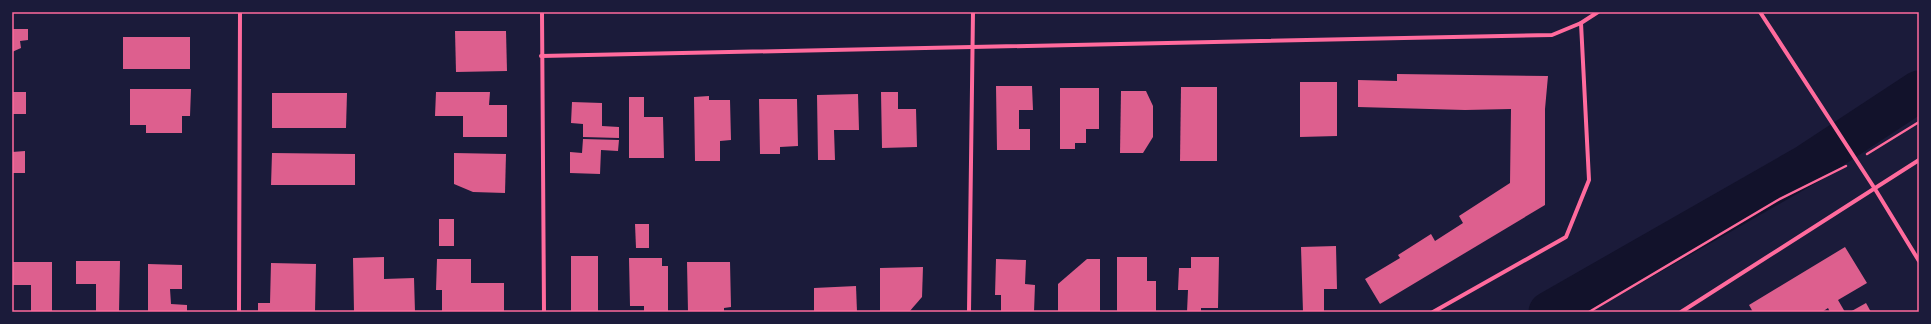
<svg xmlns="http://www.w3.org/2000/svg" width="1931" height="324" viewBox="0 0 1931 324" font-family="'Asap Condensed',sans-serif">
	<style>
		.lines { fill: none; stroke-linecap: round; stroke-linejoin: round }
		.river { stroke: #12122b; stroke-width: 41 }
		.building { fill: #dd5f8e }
		.path { stroke: #ff6b9d; stroke-width: 2.5 }
		.minor { stroke: #ff6b9d; stroke-width: 4 }
		.neatline { fill: none; stroke: #ff6b9d; stroke-width: 1.5 }
	</style>
	<rect width="100%" height="100%" fill="#1b1b3a"/>
	<g class="lines">
		<!-- river -->
		<path class="river" d="M1549,312L1808,164L1919,91"/>
	</g>
	<!-- building -->
	<g class="building">
		<path d="M12,29H28V40L20,41L21,48L12,52Z"/>
		<path d="M455,31H506L507,71L456,72Z"/>
		<rect x="123" y="37" width="67" height="32"/>
		<path d="M1397,74L1548,76L1545,109V205L1380,304L1365,279L1400,258L1398,255L1431,234L1435,241L1463,223L1459,216L1510,183L1511,109L1465,110L1358,107V80L1397,81Z"/>
		<path d="M1300,82H1337V136L1300,137Z"/>
		<path d="M996,86H1032L1033,110H1019V129H1030V150H997Z"/>
		<path d="M1181,87H1217V161H1180Z"/>
		<path d="M1060,88H1099V129H1086V143H1075V149H1060Z"/>
		<path d="M130,89H191L190,116H182V133H146V125H130Z"/>
		<path d="M1121,91H1146L1153,106V137L1143,153H1120Z"/>
		<rect x="12" y="92" width="14" height="22"/>
		<path d="M436,92H490L489,105H507V137H463V116H435Z"/>
		<path d="M881,92H898V109H916L917,147L882,148Z"/>
		<path d="M272,93H347L346,128H272Z"/>
		<path d="M858,94L859,130H834L835,160H818L817,95Z"/>
		<path d="M709,96V100H730L731,140L720,141V161H695L694,97Z"/>
		<path d="M629,97H644V117H663L664,158H629Z"/>
		<path d="M759,99H797L798,146L780,147V154H760Z"/>
		<path d="M572,102L602,103V126L619,127V138L583,137V124L571,123Z"/>
		<path d="M583,139L619,140L618,151L601,150L600,174L570,173V152L582,153Z"/>
		<path d="M25,151V173H12V152Z"/>
		<path d="M272,153L355,154V185H271Z"/>
		<path d="M454,153L506,154L505,193L473,192L454,184Z"/>
		<rect x="439" y="219" width="15" height="27"/>
		<path d="M635,224H649V248H636Z"/>
		<path d="M1336,246L1337,289H1324V312H1303L1301,247Z"/>
		<path d="M1845,247L1867,283L1838,300L1845,312H1830L1828,308L1822,312H1753L1749,305Z"/>
		<rect x="571" y="256" width="27" height="56"/>
		<path d="M384,257V279L414,278L415,312H354L353,258Z"/>
		<path d="M1117,257H1147V281H1156V312H1117Z"/>
		<path d="M1191,257H1219L1218,308H1201V312H1187L1188,290H1178L1179,268H1191Z"/>
		<path d="M629,258H662V266H668V312H644V306H630Z"/>
		<path d="M437,259H471V283H504V312H442V290H436Z"/>
		<path d="M996,259L1026,260L1025,284L1035,285L1034,312H1001V295H995Z"/>
		<path d="M1087,259H1100V312H1058V284Z"/>
		<path d="M76,261H120L119,312H96V284H76Z"/>
		<path d="M13,262H52V312H31V285H13Z"/>
		<path d="M687,262H730L731,307L724,308V312H688Z"/>
		<path d="M271,263L316,264L315,312H258V303H270Z"/>
		<path d="M148,264L182,265V289H170L171,304L187,305V312H148Z"/>
		<path d="M923,267L922,297L909,312H880V268Z"/>
		<path d="M856,286L857,312H814V288Z"/>
		<path d="M1866,303L1871,312H1850Z"/>
	</g>
	<g class="lines">
		<!-- path -->
		<g class="path">
			<path d="M1867,154L1919,122"/>
			<path d="M1589,312L1778,200L1846,166"/>
		</g>
		<!-- minor -->
		<g class="minor">
			<path d="M542,12L544,312"/>
			<path d="M1760,12L1875,189L1919,261"/>
			<path d="M541,56L1552,35L1581,23L1598,12"/>
			<path d="M239,312L240,12"/>
			<path d="M969,312L973,12"/>
			<path d="M1433,312L1566,237L1589,180L1581,23"/>
			<path d="M1681,312L1919,160"/>
		</g>
	</g>
	<!-- border -->
	<rect width="1931" height="324" fill="none" stroke="#1b1b3a" stroke-width="26"/>
	<rect x="13" y="13" width="1905" height="298" class="neatline"/>
</svg>
